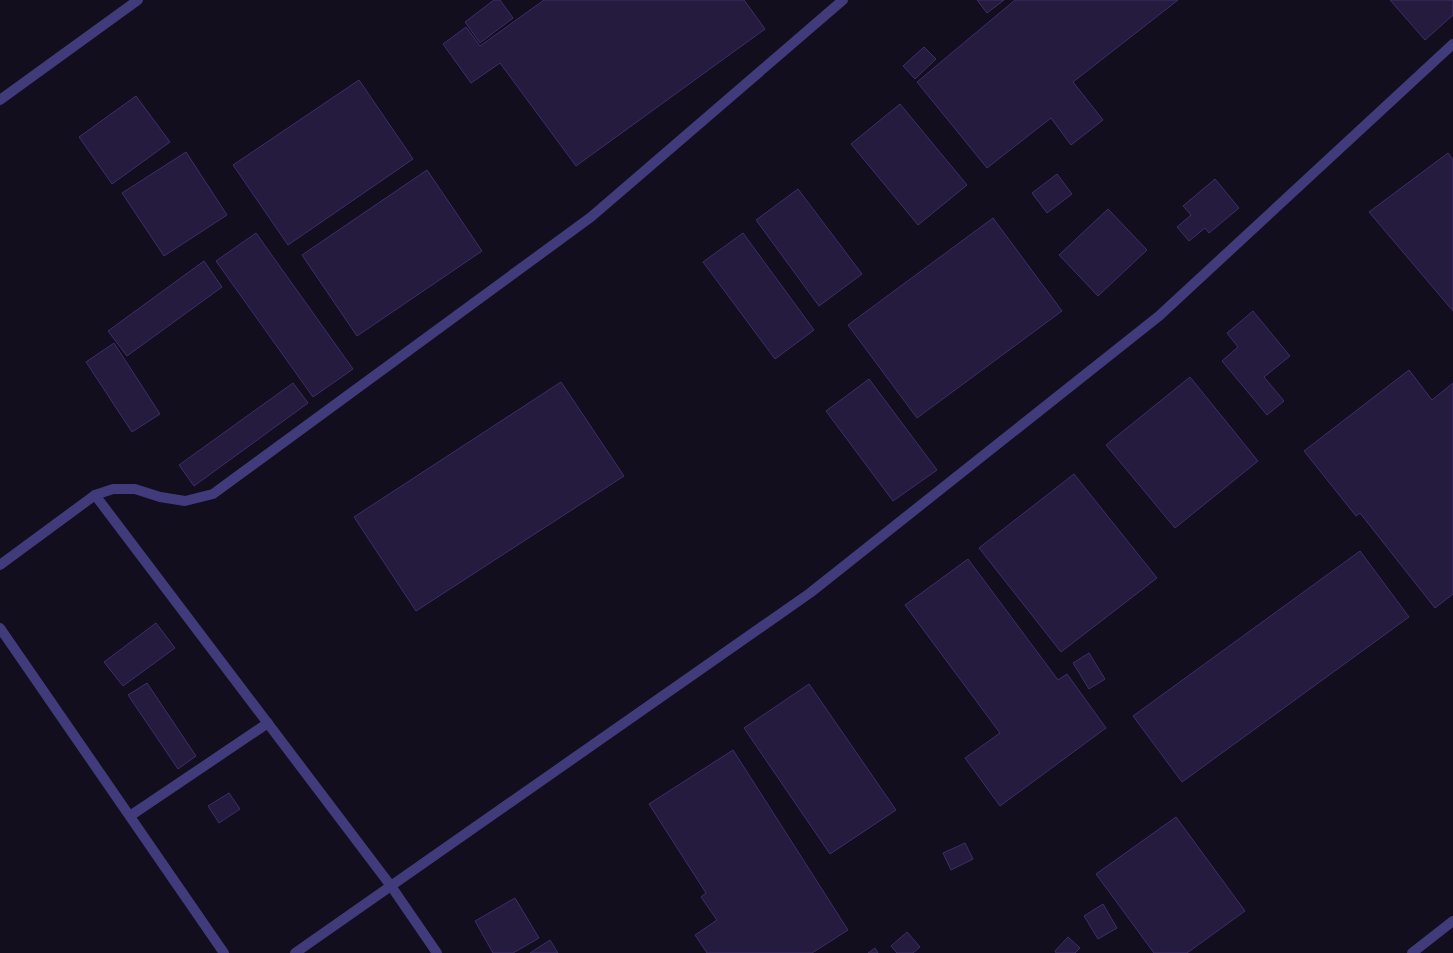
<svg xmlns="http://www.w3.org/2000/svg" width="1453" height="953" viewBox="0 0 1453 953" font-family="Overpass,sans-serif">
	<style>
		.building { fill: #241b3e; stroke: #3e2e69 }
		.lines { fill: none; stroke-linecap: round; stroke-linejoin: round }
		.service { stroke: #423b7b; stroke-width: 10 }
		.minor { stroke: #423b7b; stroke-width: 10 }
	</style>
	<rect width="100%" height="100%" fill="#120e1e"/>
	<!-- building -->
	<g class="building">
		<path d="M494,0H500L513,18L480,43L465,22Z"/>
		<path d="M544,0H744L765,29L576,166L500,63L471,83L443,44L466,27L480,46Z"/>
		<path d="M977,0H1004L987,13Z"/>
		<path d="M1015,0H1178L1073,82L1103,120L1071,145L1051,118L987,168L917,82Z"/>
		<path d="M1390,0H1453V15L1425,40Z"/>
		<path d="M924,47L936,59L915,79L903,66Z"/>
		<path d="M359,80L413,159L288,245L233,165Z"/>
		<path d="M136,96L170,142L112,184L79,137Z"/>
		<path d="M900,104L967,185L918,225L851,144Z"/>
		<path d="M186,152L227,215L164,256L122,193Z"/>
		<path d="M1448,153L1453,160V311L1369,212Z"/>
		<path d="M427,170L482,251L357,336L302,255Z"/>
		<path d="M1057,174L1072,194L1047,213L1032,193Z"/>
		<path d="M1215,179L1239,208L1209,233L1205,228L1189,241L1177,227L1191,215L1183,206Z"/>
		<path d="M798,189L862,274L819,306L756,220Z"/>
		<path d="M1108,209L1147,250L1098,296L1059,255Z"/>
		<path d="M993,218L1062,311L917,418L848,325Z"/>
		<path d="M256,233L353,369L313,397L216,261Z"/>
		<path d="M743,233L814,330L775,359L703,262Z"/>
		<path d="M204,261L222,287L127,356L108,331Z"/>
		<path d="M1253,311L1290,356L1264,377L1284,401L1267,415L1222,361L1238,347L1227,333Z"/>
		<path d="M114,343L160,414L132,432L86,362Z"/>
		<path d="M1409,370L1432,400L1453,383V594L1435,608L1360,513L1356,516L1304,451Z"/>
		<path d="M1190,377L1258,461L1175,528L1106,445Z"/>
		<path d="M869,379L937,470L893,501L826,411Z"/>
		<path d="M561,382L624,476L416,611L354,517Z"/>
		<path d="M293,383L308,403L194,486L179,465Z"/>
		<path d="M1074,474L1157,578L1061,652L979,548Z"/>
		<path d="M1360,551L1409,617L1182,782L1133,716Z"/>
		<path d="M968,559L1058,680L1067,674L1106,728L1000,806L965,758L1000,733L905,605Z"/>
		<path d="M156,623L175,648L123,686L104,662Z"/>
		<path d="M1089,653L1105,679L1089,689L1073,663Z"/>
		<path d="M147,683L196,756L178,769L128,695Z"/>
		<path d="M809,684L896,810L830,854L744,728Z"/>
		<path d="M733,750L848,930L812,953H707L695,935L717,920L701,897L706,893L649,804Z"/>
		<path d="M229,793L240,809L219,823L208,806Z"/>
		<path d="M1176,817L1245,911L1187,953H1154L1096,874Z"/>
		<path d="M965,843L973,859L951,870L943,853Z"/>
		<path d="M515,898L539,938L513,953H493L475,921Z"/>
		<path d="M1103,904L1117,928L1098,939L1084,916Z"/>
		<path d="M907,932L920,947L913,953H897L891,946Z"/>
		<path d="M1068,937L1080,948L1075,953H1056L1055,951Z"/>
		<path d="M550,940L558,953H530Z"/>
		<path d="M875,948L878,953H868Z"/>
	</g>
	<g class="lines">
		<!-- service -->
		<g class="service">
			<path d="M0,100L138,0"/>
			<path d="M95,495L391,886L437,953"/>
			<path d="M0,565L95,495L113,489H135L160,497L185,501L213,494L591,217L843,0"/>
			<path d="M130,816L268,723"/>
			<path d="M295,953L810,593L1159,316L1453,44"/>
		</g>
		<!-- minor -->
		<g class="minor">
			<path d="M0,628L224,953"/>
			<path d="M1412,953L1453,921"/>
		</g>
	</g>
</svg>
